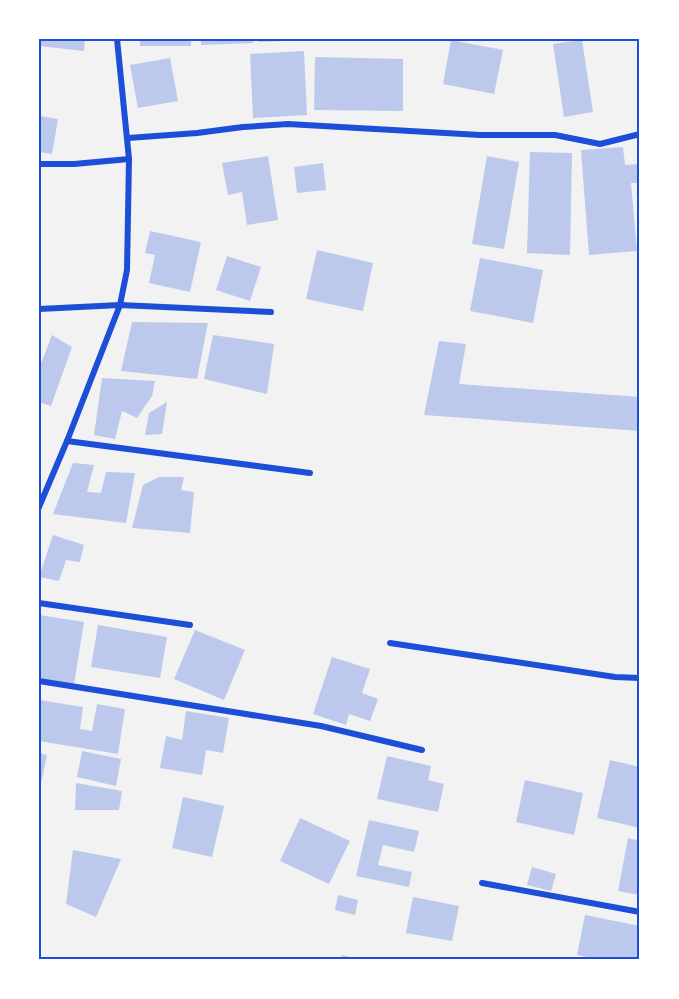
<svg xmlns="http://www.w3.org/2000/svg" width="679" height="999" viewBox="0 0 679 999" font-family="'Asap Condensed',sans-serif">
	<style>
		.building { fill: #bdc9ec }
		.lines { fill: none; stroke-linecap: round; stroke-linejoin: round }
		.minor { stroke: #1d4ed8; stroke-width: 6 }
		.neatline { fill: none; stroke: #1d4ed8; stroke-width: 2 }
	</style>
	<rect width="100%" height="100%" fill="#f2f2f2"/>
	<!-- building -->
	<g class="building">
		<path d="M39,39H85L84,51L39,46Z"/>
		<rect x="140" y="39" width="51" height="7"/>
		<path d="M201,39H253V43L201,45Z"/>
		<path d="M259,39H282V41L259,42Z"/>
		<path d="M451,40L503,50L494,94L443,84Z"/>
		<path d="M582,40L593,112L564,117L553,44Z"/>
		<path d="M304,51L307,115L253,118L250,54Z"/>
		<path d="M315,57L403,59V111L314,110Z"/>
		<path d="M170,58L178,101L138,108L130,65Z"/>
		<path d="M39,116L58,119L52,154L39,152Z"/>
		<path d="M623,147L625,165L640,164V183H631L637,251L589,255L581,150Z"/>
		<path d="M530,152L572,153L570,255L527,253Z"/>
		<path d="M268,156L278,220L247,225L242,192L228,195L222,163Z"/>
		<path d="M487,156L519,162L504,249L472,244Z"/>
		<path d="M323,163L326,190L297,193L294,167Z"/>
		<path d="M150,231L201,242L190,292L149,283L155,255L145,253Z"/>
		<path d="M317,250L373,263L363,311L306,299Z"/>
		<path d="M227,256L261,267L250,301L216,290Z"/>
		<path d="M480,258L543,270L533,323L470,311Z"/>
		<path d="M132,322L208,323L197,379L121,371Z"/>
		<path d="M52,335L72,347L51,406L39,402V369Z"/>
		<path d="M213,335L274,344L267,394L204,379Z"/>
		<path d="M439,341L466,344L459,384L640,397V431L424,415Z"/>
		<path d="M102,378L155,381L152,396L137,418L122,411L115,439L94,435Z"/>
		<path d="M167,402L162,434L145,435L149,413Z"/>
		<path d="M73,463L94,465L87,492L101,493L106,472L135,473L126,523L53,514Z"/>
		<path d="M159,477H184L181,490L194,492L190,533L132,528L143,485Z"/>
		<path d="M53,535L84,545L80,562L66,560L59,581L39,577Z"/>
		<path d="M39,615L84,622L74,684L39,678Z"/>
		<path d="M98,625L167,637L160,678L91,667Z"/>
		<path d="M195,630L245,650L224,700L174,679Z"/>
		<path d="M332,657L370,669L362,693L378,699L370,721L349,714L346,725L313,714Z"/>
		<path d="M39,700L83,707L80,729L92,731L97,704L125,709L118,754L39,741Z"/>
		<path d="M186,711L229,718L223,753L206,750L202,775L160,768L166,736L182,740Z"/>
		<path d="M82,751L121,759L116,786L77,777Z"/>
		<path d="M39,753L47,755L40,788H39Z"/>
		<path d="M387,756L431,766L428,780L444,784L438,812L377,799Z"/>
		<path d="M610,760L640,767V828L597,818Z"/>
		<path d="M525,780L583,793L574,835L516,822Z"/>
		<path d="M76,783L122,791L119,810H75Z"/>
		<path d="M183,797L224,806L212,857L172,848Z"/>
		<path d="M300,818L350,841L329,884L280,861Z"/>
		<path d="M369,820L419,831L414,852L383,845L378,865L412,872L409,887L356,876Z"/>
		<path d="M628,838L640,841V895L618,891Z"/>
		<path d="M73,850L121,859L96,917L66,904Z"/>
		<path d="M532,867L556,874L551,891L527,885Z"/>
		<path d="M338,895L358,900L355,915L335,910Z"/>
		<path d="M413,897L459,906L452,941L406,933Z"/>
		<path d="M585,915L640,926V960H602L577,955Z"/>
		<path d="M342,955L359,959V960H340Z"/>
	</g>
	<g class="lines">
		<!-- minor -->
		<g class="minor">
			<path d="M128,138L197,133L243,127L288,124L480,135H555L600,144L640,134"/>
			<path d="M39,164H74L129,159"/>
			<path d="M39,309L120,305L271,312"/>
			<path d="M67,441L310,473"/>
			<path d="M39,507L67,441L120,305L127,270L129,159L117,39"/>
			<path d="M39,603L190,625"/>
			<path d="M390,643L615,677L640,678"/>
			<path d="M39,681L321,726L422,750"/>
			<path d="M482,883L640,912"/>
		</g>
	</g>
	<!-- border -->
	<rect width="679" height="999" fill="none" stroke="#ffffff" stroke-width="81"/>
	<rect x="40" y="40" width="598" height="918" class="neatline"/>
</svg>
